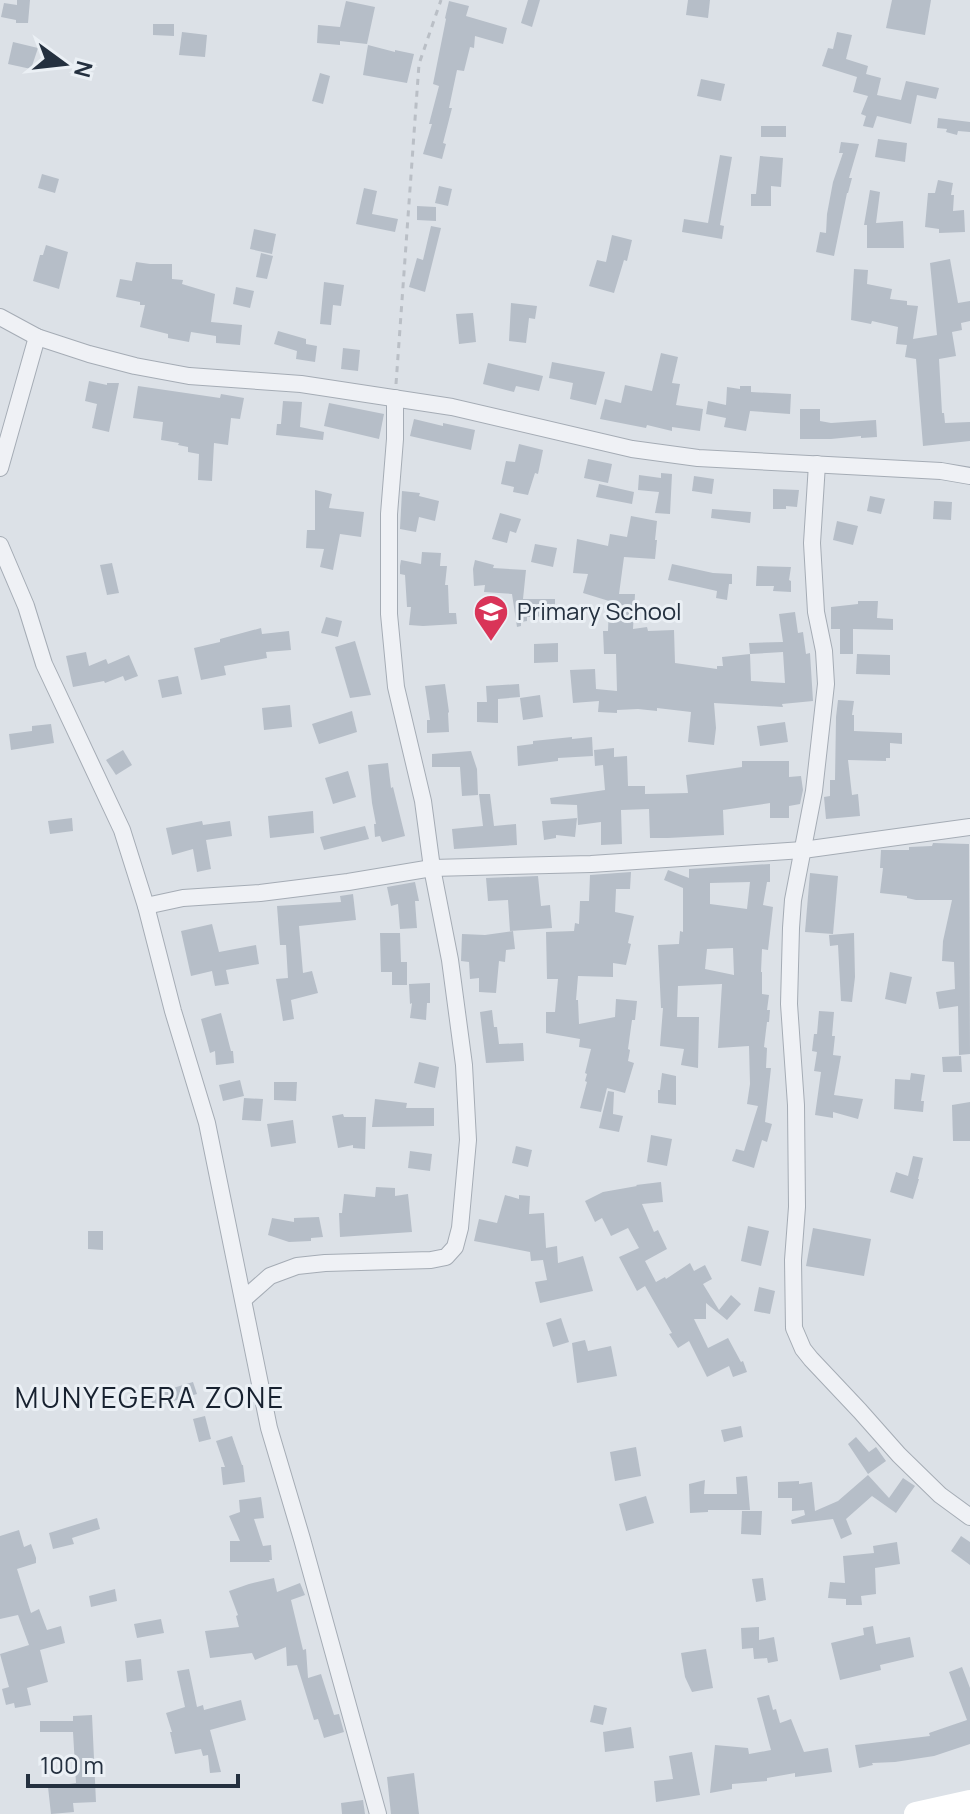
<svg xmlns="http://www.w3.org/2000/svg" width="970" height="1814" viewBox="0 0 970 1814" font-family="Manrope,sans-serif">
	<style>
		.building { fill: #b6bec8; fill-rule: evenodd }
		.lines { fill: none; stroke-linecap: round; stroke-linejoin: round }
		.street-casing { stroke: #a5acb5; stroke-width: 18 }
		.path { stroke: #babfc6; stroke-width: 3; stroke-dasharray: 6 6; stroke-linecap: butt }
		.street { stroke: #eff1f5; stroke-width: 16 }
		.secondary { stroke: #fff; stroke-width: 24 }
		.labels { text-anchor: middle; stroke-width: 6; stroke-linejoin: round; paint-order: stroke }
		.poi-label { font-size: 24px; fill: #24303f; stroke: #ebf0f5; text-anchor: start }
		.quarter-label { font-size: 28px; letter-spacing: 2px; fill: #17212f; stroke: #ebf0f5 }
	</style>
	<rect width="100%" height="100%" fill="#dce1e7"/>
	<!-- building -->
	<g class="building">
		<path d="M17,0H30L28,23H16V20L1,17L4,3L17,5Z"/>
		<path d="M528,0H540L532,27L521,23Z"/>
		<path d="M688,0H710L708,18L686,15Z"/>
		<path d="M892,0H931L925,35L886,28Z"/>
		<path d="M346,1L375,7L367,44L340,41V45L317,43L318,25L340,27Z"/>
		<path d="M449,1L469,6L466,16L507,28L503,44L475,36L474,48L470,47L464,71L457,70L449,108H452L443,143L446,144L442,159L423,154L432,124H429L439,86L433,84L446,19L445,18Z"/>
		<path d="M153,24H174V36L153,35Z"/>
		<path d="M182,32L207,35L205,57L179,55Z"/>
		<path d="M837,32L852,35L846,59L868,66L866,74L881,78L877,95L901,100L906,81L939,88L936,99L917,95L911,124L877,116L873,128L863,126L866,116L861,114L868,96L853,92L857,77L822,66L828,48L833,49Z"/>
		<path d="M13,42L38,48L31,69L8,64Z"/>
		<path d="M368,45L395,52V50L414,54L407,83L363,75Z"/>
		<path d="M320,73L330,76L323,104L312,101Z"/>
		<path d="M701,79L725,84L721,101L697,96Z"/>
		<path d="M938,118L970,122V132L958,131L957,135L946,132L947,129L937,128Z"/>
		<rect x="761" y="126" width="25" height="11"/>
		<path d="M878,139L907,143L905,162L875,157Z"/>
		<path d="M841,142L859,144L849,178H852L848,193H847L834,256L816,252L820,232L826,233L827,214L833,182L843,153H839Z"/>
		<path d="M720,155L732,157L720,225L724,226L722,239L682,232L684,219L708,223Z"/>
		<path d="M760,156L783,158L781,187L771,186V206H751V194H756Z"/>
		<path d="M42,174L59,179L55,193L38,188Z"/>
		<path d="M938,180L953,183L951,195H954L953,211L964,210L965,232L939,233V229L925,227L928,193H935Z"/>
		<path d="M439,186L452,189L448,206L435,203Z"/>
		<path d="M364,188L377,191L372,214L398,219L395,232L356,224Z"/>
		<path d="M870,190L880,192L876,223L903,221L904,248H867V225H864Z"/>
		<path d="M417,206L436,207V221L417,220Z"/>
		<path d="M431,226L441,228L425,292L409,287L417,258L423,260Z"/>
		<path d="M254,229L276,234L272,254L250,249Z"/>
		<path d="M612,235L632,240L627,261L624,260L614,293L589,286L597,260L606,262Z"/>
		<path d="M46,245L68,252L59,289L33,281L40,255H43Z"/>
		<path d="M261,253L273,256L267,279L256,277Z"/>
		<path d="M950,259L958,303L970,301V321L961,323L962,330L952,332L956,356L939,359L942,413H944L945,423L970,422V441L923,446L916,359L905,357L907,345L896,344L898,327L872,321L871,324L851,320L854,269L868,270L867,284L892,289L890,299L907,301V305L918,306L913,339L937,335L930,263Z"/>
		<path d="M136,262L150,264H172V279L183,280L182,284L215,294L211,322L242,325L240,345L216,343V336L191,332L189,342L168,338V334L140,327L145,305H140V302L116,297L120,279L132,281Z"/>
		<path d="M324,282L344,285L341,306L333,305L331,325L320,324Z"/>
		<path d="M236,287L254,291L250,308L233,304Z"/>
		<path d="M511,303L537,306L535,319L529,318L526,343L509,341Z"/>
		<path d="M473,313L476,342L459,344L456,314Z"/>
		<path d="M278,331L306,339V344L317,346L315,362L296,359L297,351L274,344Z"/>
		<path d="M343,348L360,350L358,371L341,369Z"/>
		<path d="M661,353L678,357L672,383L680,384L676,405L703,409L700,431L672,427V431L647,425L646,428L600,419L605,399L621,403L625,385L652,391Z"/>
		<path d="M552,362L605,372L596,405L570,399L573,383L549,378Z"/>
		<path d="M488,363L543,376L539,391L516,386L514,392L483,384Z"/>
		<path d="M89,381L107,385V383H119L109,432L92,428L97,404L85,401Z"/>
		<path d="M138,386L220,398L221,394L244,398L240,419L231,418L228,445L214,443L212,481L198,480L199,454L188,452V447L178,445L179,443L161,440L163,422L133,418Z"/>
		<path d="M740,386H751V392L791,394L790,414L750,411L746,431L724,427L726,418L706,414L708,401L726,405L727,387L740,389Z"/>
		<path d="M283,401L302,402L300,427L324,432L323,440L276,435L277,424H281Z"/>
		<path d="M329,403L384,414L379,439L324,426Z"/>
		<path d="M800,409H820V421L831,423L876,420L877,437L861,438V436L831,439H800Z"/>
		<path d="M414,419L443,426V423L475,430L471,450L410,436Z"/>
		<path d="M519,444L543,450L538,474L535,473L528,495L513,492L514,487L501,484L506,461L515,462Z"/>
		<path d="M588,459L612,464L608,483L584,478Z"/>
		<path d="M661,473L672,474L670,514L655,513L659,492L638,490L639,475L661,478Z"/>
		<path d="M694,476L714,479L712,494L692,491Z"/>
		<path d="M599,484L634,492L632,504L596,497Z"/>
		<path d="M773,489L799,490L797,507L786,506V509H773Z"/>
		<path d="M315,490L332,494L329,508L364,512L361,537L340,534L333,570L320,567L324,549L306,548L307,530H315Z"/>
		<path d="M402,491L420,493L419,496L439,501L435,521L419,517L416,532L400,529Z"/>
		<path d="M870,496L885,499L881,514L867,511Z"/>
		<path d="M934,501L952,502L951,520L933,519Z"/>
		<path d="M712,509L751,512L750,523L711,518Z"/>
		<path d="M500,513L521,519L516,533L510,531L507,543L492,539Z"/>
		<path d="M631,516L657,521L655,540H657L655,559L624,557L619,594H635L633,629L647,627L648,631L674,630L675,663L717,669V666H723L722,657L750,654L751,681L785,683L783,652L750,654L749,643L783,642L779,614L795,612L798,633L803,632L806,654L810,653L813,701L782,704L783,707L714,703L716,728L714,745L688,742L691,712L657,708V711L638,709L617,710V713L598,712L599,701L573,703L570,670L595,669L596,689L617,691L616,654H604L603,631H608L609,601L583,593L588,574L573,573L577,539L608,546L610,534L627,537Z"/>
		<path d="M837,521L858,526L853,545L833,540Z"/>
		<path d="M535,544L557,548L553,567L531,562Z"/>
		<path d="M422,552L441,553L440,566H447L445,585H448L449,613H456L457,624L423,626L409,625L411,607H407L405,575L400,574V566L401,560L421,564Z"/>
		<path d="M475,560L494,565L493,568L526,570L523,599H555V616L527,617V621L521,622V626L517,627L512,594L484,592L485,585L474,586L473,569Z"/>
		<path d="M112,563L119,593L107,595L100,565Z"/>
		<path d="M672,564L713,573L732,574V584H729L727,600L716,598L717,591L668,580Z"/>
		<path d="M757,566L791,567L789,580L791,581V592L773,591L774,586H756Z"/>
		<path d="M858,601H878L877,618L893,619V630L853,629V654H840V629H831V607L858,604Z"/>
		<path d="M326,617L342,621L338,637L321,633Z"/>
		<path d="M261,628L262,634L289,631L291,650L266,652L267,658L224,666L226,675L201,680L194,648L220,642V639Z"/>
		<path d="M355,641L371,695L350,698L335,647Z"/>
		<path d="M558,643V662L534,663V644Z"/>
		<path d="M86,652L89,666L106,659L108,664L129,655L138,676L125,681L123,676L105,683L104,681L73,687L66,656Z"/>
		<path d="M857,654L890,655V675L856,674Z"/>
		<path d="M178,676L182,694L162,698L158,680Z"/>
		<path d="M445,684L449,712L448,713L449,732L427,733V720H430L425,686Z"/>
		<path d="M519,684L520,697L498,699V723L477,722V702H487L486,686Z"/>
		<path d="M540,695L543,717L523,720L520,698Z"/>
		<path d="M838,700L854,701L852,715H854V731L902,733V744L890,743V758H886V761L848,760L852,795L858,794L860,816L826,819L824,797L830,796V780H835L836,717Z"/>
		<path d="M290,705L292,727L264,730L262,708Z"/>
		<path d="M352,711L357,732L319,744L312,724Z"/>
		<path d="M785,722L788,742L760,746L757,726Z"/>
		<path d="M51,724L54,743L11,750L9,734L32,731V726Z"/>
		<path d="M572,737V739L592,737L593,756L558,758V761L518,766L517,746L533,744V741Z"/>
		<path d="M614,748V757L627,756L628,786H645V794L688,793L686,775L742,767V761H789V777L801,776L803,790L800,804L789,806V818H770V803L723,810L724,835L668,838H650L649,809L621,810L622,844L601,845V822L578,825L577,805L551,804L550,798L605,790L603,765L595,766L594,750Z"/>
		<path d="M123,750L132,765L116,775L106,760Z"/>
		<path d="M471,751L477,769L478,795L462,796L460,767H432V754Z"/>
		<path d="M388,763L391,788L393,787L405,836L382,842L380,836L375,837L374,824H376L372,803L368,765Z"/>
		<path d="M348,771L356,797L333,804L325,778Z"/>
		<path d="M479,794H490L494,826L516,824L517,845L454,849L452,829L483,826Z"/>
		<path d="M313,811L314,833L270,838L268,816Z"/>
		<path d="M72,818L73,831L50,834L48,821Z"/>
		<path d="M577,818L575,837L556,835V838L544,840L542,821Z"/>
		<path d="M202,821L203,825L230,821L232,836L206,840L211,869L197,872L193,849L172,855L166,828Z"/>
		<path d="M365,826L369,839L324,850L320,837Z"/>
		<path d="M933,843L969,844L970,1054L959,1055L958,1006L939,1009L936,992L955,989L954,962L942,961L943,941L952,900H916L907,898V896L880,893L883,868H880L881,850H909V847L932,846Z"/>
		<path d="M770,864V882H767L763,905L773,907L768,950L762,949L761,972H762V994L769,995L767,1010H770L769,1022H767L764,1047L767,1048L766,1068H771L765,1122L772,1124L767,1142L762,1140L754,1168L732,1161L736,1149L744,1151L758,1106L747,1104L750,1084L749,1046L718,1048L722,984L678,986L677,1017H699L698,1068L681,1065L684,1049L660,1046L663,1008H661L658,945L679,944L680,931L683,932V888L664,880L668,870L689,878V869ZM750,882L747,909L710,904V883ZM733,948L734,975L705,969L707,949Z"/>
		<path d="M631,872L630,889H616L615,912L634,916L628,943L631,944L626,965L613,963V977L578,976L576,1000H578L579,1024L615,1017L616,999L637,1001L635,1020H632L628,1049L630,1050L628,1061L634,1063L625,1093L607,1088L601,1112L580,1108L587,1082L585,1081L587,1074L585,1073L591,1049L579,1047L580,1039L546,1033V1012H555L558,979H547L546,932L574,931L575,923L579,924L580,901H589L590,875Z"/>
		<path d="M810,873L838,876L833,934L805,932Z"/>
		<path d="M538,876L541,906L550,905L552,928L510,931L508,900L488,901L486,878Z"/>
		<path d="M415,882L419,901H415L417,928L400,929L398,904L391,906L387,887Z"/>
		<path d="M353,894L356,920L299,926L303,973L312,971L318,993L291,1000L294,1019L283,1021L276,979L288,978L286,945H280L277,906L341,902L340,896Z"/>
		<path d="M212,924L219,952L256,945L259,964L226,970L229,984L215,986L212,971L191,976L181,931Z"/>
		<path d="M513,931L515,949L506,950L505,962L499,961L496,993L479,992V978L470,979L469,962L461,961L462,934L485,935Z"/>
		<path d="M380,933H400L401,962H407V985H392V972H381Z"/>
		<path d="M854,933L855,977L852,1002L841,1001L838,945L830,946L829,935Z"/>
		<path d="M890,972L912,977L906,1004L885,999Z"/>
		<path d="M430,983V1003H427L426,1020L410,1018L412,1003L410,1004L409,984Z"/>
		<path d="M492,1010L494,1027H497L499,1044L523,1043L524,1061L486,1063L480,1012Z"/>
		<path d="M819,1011L834,1012L832,1036H835L833,1055L841,1056L834,1095L863,1099L858,1119L833,1112V1118L815,1115L821,1072L814,1071L817,1052L812,1051L814,1034H817Z"/>
		<path d="M221,1013L231,1051H233L234,1063L216,1065L215,1051L210,1053L201,1019Z"/>
		<path d="M961,1056L962,1072H943L942,1057Z"/>
		<path d="M419,1062L439,1067L435,1088L414,1083Z"/>
		<path d="M662,1073L676,1076V1105L658,1103V1090H660Z"/>
		<path d="M911,1073L925,1075L921,1101H924L923,1112L894,1109L895,1079L910,1080Z"/>
		<path d="M240,1080L244,1096L223,1101L219,1085Z"/>
		<path d="M274,1082H297L296,1101L274,1100Z"/>
		<path d="M608,1091L614,1092L613,1114L623,1116L619,1132L599,1128Z"/>
		<path d="M244,1098L263,1099L261,1121L242,1120Z"/>
		<path d="M375,1099L407,1103L406,1108H434V1126L372,1127Z"/>
		<path d="M970,1102V1141H953L952,1105Z"/>
		<path d="M343,1114L344,1117H366L365,1149L353,1148V1145L338,1148L332,1116Z"/>
		<path d="M293,1120L296,1143L271,1147L267,1124Z"/>
		<path d="M651,1135L672,1139L667,1166L647,1162Z"/>
		<path d="M516,1146L532,1150L528,1167L512,1163Z"/>
		<path d="M410,1151L432,1154L430,1171L408,1168Z"/>
		<path d="M913,1156L923,1158L918,1179H919L913,1199L890,1192L896,1172L908,1176Z"/>
		<path d="M661,1182L663,1202L642,1204L654,1232L658,1230L667,1249L645,1261L656,1282L665,1277L666,1279L690,1263L694,1271L705,1265L712,1279L703,1284L719,1310L731,1295L741,1304L727,1320L706,1303V1319H694L708,1348L728,1338L741,1362L743,1361L747,1372L733,1377L729,1366L707,1377L689,1341L678,1348L669,1334L672,1333L645,1286L637,1291L619,1257L639,1248L628,1228L611,1236L602,1218L595,1222L585,1201L603,1192L637,1186L636,1185Z"/>
		<path d="M376,1187L395,1188V1196L408,1194L412,1232L340,1237L339,1213H342L344,1194L375,1197Z"/>
		<path d="M505,1195L519,1199V1195L530,1196L529,1214L544,1213L546,1248L557,1246L558,1263L583,1256L593,1291L540,1303L535,1282L547,1280L543,1260L531,1261L530,1252L474,1241L479,1219L497,1223Z"/>
		<path d="M319,1217L323,1237L311,1238V1241L289,1242L268,1235L272,1218L294,1222V1218Z"/>
		<path d="M748,1226L769,1231L761,1266L741,1261Z"/>
		<path d="M813,1228L871,1239L864,1276L806,1266Z"/>
		<path d="M88,1231H103V1250L88,1249Z"/>
		<path d="M759,1287L775,1291L770,1314L754,1311Z"/>
		<path d="M561,1318L569,1342L553,1347L546,1323Z"/>
		<path d="M585,1340L588,1351L611,1346L617,1376L577,1383L572,1343Z"/>
		<path d="M193,1382L197,1394L153,1407L150,1395Z"/>
		<path d="M205,1416L211,1439L199,1442L193,1419Z"/>
		<path d="M741,1426L743,1437L724,1442L721,1430Z"/>
		<path d="M232,1436L242,1465H243L245,1482L223,1485L221,1467H225L216,1441Z"/>
		<path d="M856,1437L869,1452L876,1447L886,1461L868,1474L848,1444Z"/>
		<path d="M636,1447L641,1476L615,1481L610,1452Z"/>
		<path d="M868,1475L889,1498L903,1478L915,1486L896,1513L872,1496L846,1519L852,1534L841,1539L833,1519L792,1524L791,1520L805,1515L804,1510L792,1511V1498H778V1482L799,1481V1484L812,1482L815,1511L838,1501Z"/>
		<path d="M747,1476L750,1510H708V1512L690,1513L689,1484L705,1480L704,1494H737L736,1477Z"/>
		<path d="M646,1496L654,1523L626,1531L619,1504Z"/>
		<path d="M261,1497L264,1518L254,1519L263,1546L271,1545L272,1560H269L270,1562H230V1541H240L229,1516L240,1512L239,1500Z"/>
		<path d="M742,1511H762L761,1535L741,1534Z"/>
		<path d="M97,1518L100,1529L72,1538L74,1544L53,1549L49,1533Z"/>
		<path d="M19,1530L24,1547L31,1544L36,1558V1563L17,1569L31,1613L39,1609L47,1630L61,1626L65,1643L40,1650L48,1682L27,1688L31,1705L15,1708L14,1703L6,1705L2,1689L9,1687L0,1654L29,1645L18,1615L0,1619V1536Z"/>
		<path d="M961,1536L970,1542V1565L951,1551Z"/>
		<path d="M897,1542L900,1564L875,1568L876,1594L861,1596L862,1605H846V1599L828,1598L830,1582L845,1583L843,1556L874,1553L873,1546Z"/>
		<path d="M274,1578L277,1592L300,1583L305,1595L291,1600L303,1650L306,1649L308,1678L321,1674L334,1715L339,1714L344,1732L324,1738L318,1719L314,1720L297,1665L287,1666L286,1647L255,1660L252,1653L210,1658L205,1631L239,1627L236,1616L238,1615L229,1591L249,1584Z"/>
		<path d="M763,1578L766,1600L756,1602L752,1579Z"/>
		<path d="M115,1589L117,1601L91,1607L89,1596Z"/>
		<path d="M161,1619L164,1633L137,1638L134,1624Z"/>
		<path d="M873,1626L876,1644L910,1637L914,1657L880,1665L881,1670L840,1680L831,1643L864,1635L863,1628Z"/>
		<path d="M759,1627V1640L774,1637L778,1661L768,1663L767,1658L754,1659L753,1648L742,1649L741,1628Z"/>
		<path d="M706,1649L713,1688L692,1692L685,1677L681,1653Z"/>
		<path d="M141,1659L143,1680L127,1682L125,1661Z"/>
		<path d="M962,1667L970,1688V1744L934,1756L895,1762L872,1763L873,1765L859,1768L855,1745L930,1736L929,1733L967,1720L949,1672Z"/>
		<path d="M189,1669L197,1707L203,1705L204,1710L241,1700L246,1720L210,1730L221,1772L210,1773L208,1755L203,1756L201,1749L175,1754L170,1732H172L166,1713L185,1707L177,1671Z"/>
		<path d="M769,1695L773,1710L776,1709L780,1723L791,1719L804,1752L828,1748L832,1772L795,1777V1773L767,1778V1781L732,1784V1789L710,1793L715,1745L748,1748L749,1754L771,1750L757,1698Z"/>
		<path d="M594,1705L607,1708L603,1725L590,1722Z"/>
		<path d="M92,1715L96,1802L73,1803L74,1812L51,1814L48,1787L76,1783L73,1732H40V1721H73V1716Z"/>
		<path d="M631,1727L634,1748L605,1752L603,1732Z"/>
		<path d="M692,1752L700,1795L656,1802L654,1781L673,1779L669,1756Z"/>
		<path d="M414,1773L419,1814H391L387,1777Z"/>
		<path d="M363,1800L365,1814H342L341,1803Z"/>
	</g>
	<g class="lines">
		<defs>
			<g id="street">
				<path d="M0,317L37,337L89,354L135,366L189,376L301,384L452,407L632,449L698,458L941,471L970,476"/>
				<path d="M817,464L812,543L816,612L824,651L826,684L814,791L793,900L791,928L789,1004L796,1105L797,1207L793,1260L794,1328L803,1349L811,1359L860,1411L899,1455L940,1495L970,1517"/>
				<path d="M0,468L37,337"/>
				<path d="M0,545L26,606L44,664L122,830L146,906L173,1011L207,1123L269,1428L302,1539L378,1814"/>
				<path d="M146,906L183,898L260,893L348,882L432,868L591,864L803,850L970,827"/>
				<path d="M244,1299L270,1276L297,1266L325,1263L431,1260L446,1257L455,1247L460,1228L468,1140L464,1065L450,960L432,868L423,801L396,687L389,614V514L395,439V398"/>
			</g>
		</defs>
		<!-- street casing -->
		<use href="#street" class="street-casing"/>
		<!-- path -->
		<path class="path" d="M396,384L419,64L441,0"/>
		<!-- street -->
		<use href="#street" class="street"/>
		<!-- secondary -->
		<path class="secondary" d="M916,1814L970,1802"/>
	</g>
	<!-- icons -->
	<defs>
		<symbol id="school-pin" viewBox="-11 -11 22 30"><path d="M0 17L-7.5 6A9.5 9.5 0 1 1 7.5 6Z" fill="#d93458" stroke="#ebf0f5"/><path d="M0-5L7-2L0 1L-7-2ZM-4 1L0 2.5L4 1V4Q0 6-4 4Z" fill="#fff"/></symbol>
	</defs>
	<g fill-rule="evenodd">
		<use href="#school-pin" x="471" y="592" width="40" height="54"/>
	</g>
	<g class="labels">
		<!-- poi labels -->
		<g class="poi-label">
			<text x="517" y="620">Primary School</text>
		</g>
		<!-- quarter labels -->
		<g class="quarter-label">
			<text x="150" y="1408">MUNYEGERA ZONE</text>
		</g>
	</g>
	<!-- north arrow -->
	<g transform="translate(64 64) rotate(105)" stroke="#ebf0f5" stroke-width="6" paint-order="stroke">
	<path d="M0-6L14 30L0 20L-14 30Z" fill="#24303f"/>
	<text y="-12" font-size="22" font-weight="bold" text-anchor="middle" fill="#24303f">N</text>
	</g>
	<!-- scale -->
	<path d="M28 1774v12h210v-12" fill="none" stroke="#24303f" stroke-width="4"/>
	<text x="40" y="1774" font-size="24" fill="#24303f" stroke="#ebf0f5" stroke-width="6" paint-order="stroke">100 m</text>
</svg>
